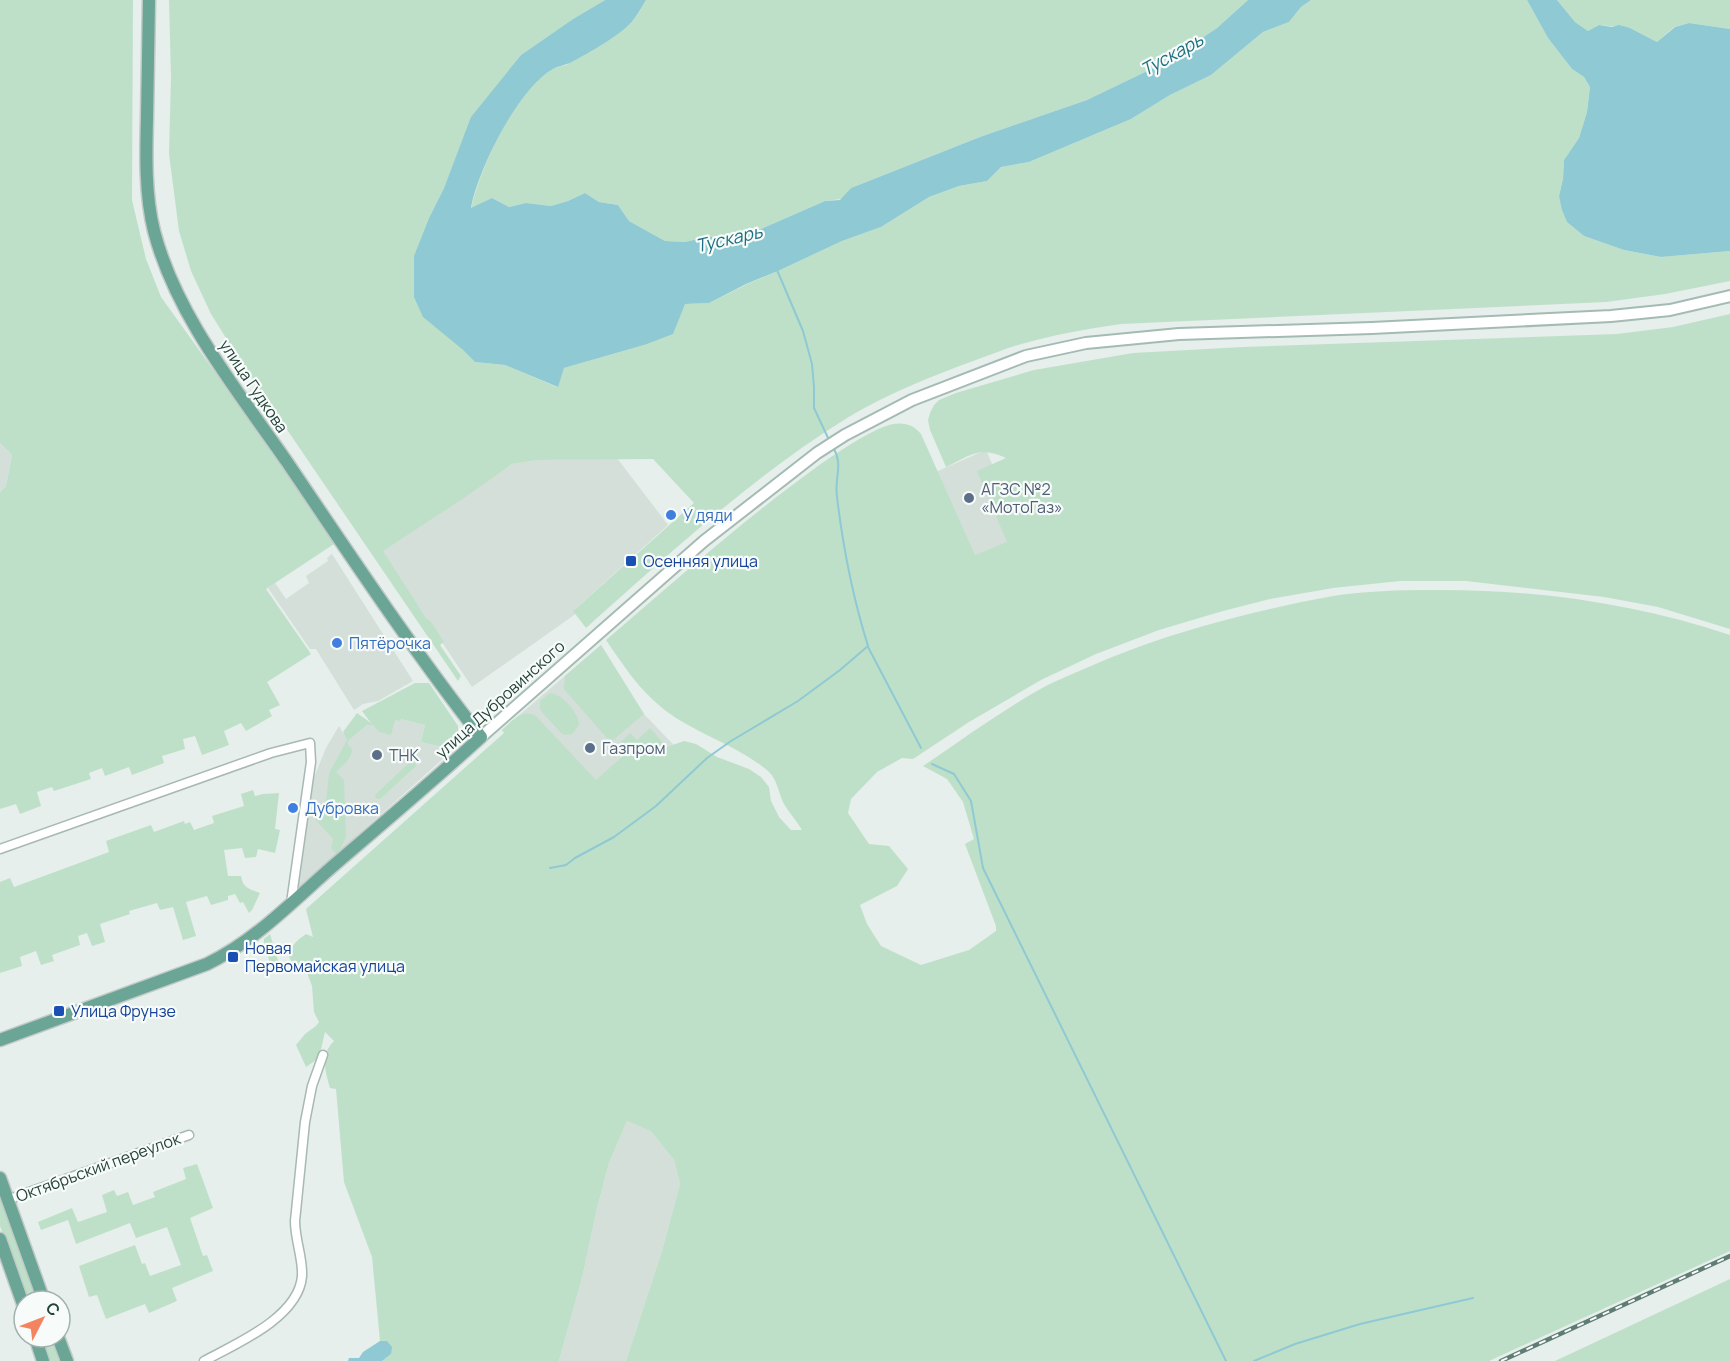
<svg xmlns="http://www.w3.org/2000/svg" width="1730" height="1361" viewBox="0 0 1730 1361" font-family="Manrope,sans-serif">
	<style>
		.built { fill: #d4dfda }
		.green { fill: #bfe0c8 }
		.water { fill: #8ec9d4 }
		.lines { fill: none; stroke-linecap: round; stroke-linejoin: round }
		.stream { stroke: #8ec9d4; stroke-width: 2 }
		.street-casing { stroke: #a8b8b2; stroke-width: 11 }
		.secondary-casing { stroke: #a4bbb3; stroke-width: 14 }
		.primary-casing { stroke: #c2cac8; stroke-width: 15 }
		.street { stroke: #fff; stroke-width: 8 }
		.secondary { stroke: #fff; stroke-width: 10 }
		.primary { stroke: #6aa596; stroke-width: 12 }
		.rail-casing { stroke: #5f7d75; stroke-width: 4.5 }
		.rail { stroke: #f7fbf9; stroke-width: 2; stroke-dasharray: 7; stroke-linecap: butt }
		.service-dot { fill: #5c6f8a; stroke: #f7fbf9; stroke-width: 2 }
		.shop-dot { fill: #3f7fe0; stroke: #f7fbf9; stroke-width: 2 }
		.transit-dot { fill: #1a4fb4; stroke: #f7fbf9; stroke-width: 2 }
		.labels { text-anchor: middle; stroke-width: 4.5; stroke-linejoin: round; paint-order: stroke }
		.street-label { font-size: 16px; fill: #24423a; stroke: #f7fbf9 }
		.service-label { font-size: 16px; fill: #4e5e75; stroke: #f7fbf9; text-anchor: start }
		.shop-label { font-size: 16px; fill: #366cbe; stroke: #f7fbf9; text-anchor: start }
		.transit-label { font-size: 16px; fill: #164399; stroke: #f7fbf9; text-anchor: start }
		.water-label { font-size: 18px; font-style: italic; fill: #1c6f80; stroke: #f7fbf9 }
	</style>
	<rect width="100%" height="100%" fill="#e6efeb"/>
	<!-- built -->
	<g class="built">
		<path d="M0,443L12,455L6,486L0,492Z"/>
		<path d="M986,450L1024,537L955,567L917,480Z"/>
		<path d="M617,458L668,525L575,609L577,613L472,687L379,548L512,464L538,460Z"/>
		<path d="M332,554L413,681L378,701L363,704L354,710L316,649H310L268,588L275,583L286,599L309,583L306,576L328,561L327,558Z"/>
		<path d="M601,645L644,714L690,762L606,835L502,730Z"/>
		<path d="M401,719L425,725L421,742L450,749L455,748L293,893L306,797L326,748L339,726L348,741L367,725H373Z"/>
		<path d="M627,1121L651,1130L674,1160L680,1184L662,1251L626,1361H559L583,1274L597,1208L609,1163Z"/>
	</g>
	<!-- green -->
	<g class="green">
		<path d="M0,0H133L132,200L146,259L161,297L337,542L266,589L311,654L267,682L280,705L269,710L272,716L246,731L241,723L224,731L229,745L202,755L195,736L183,739L185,749L162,756L164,763L132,775L129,767L105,776L102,768L89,773L91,779L54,791L52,787L37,792L41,806L20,814L16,804L0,809V492L6,486L12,455L0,443Z"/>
		<path d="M169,0H605L573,19L521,55L472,117L444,188L430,216L462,349L475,362L505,365L557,387L564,368L644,345L685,304L709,303L747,284L780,270L842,241L881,227L929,197L959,186L987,181L1001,167L1029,162L1131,119L1170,95L1211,75L1263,32L1289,22L1301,7L1311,0H1527L1548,38L1572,69L1584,77L1590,87L1587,112L1579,138L1564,160L1563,179L1559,196L1567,222L1584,236L1624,250L1661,257L1730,251V281L1665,294L1606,302L1121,324C1086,329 1052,335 1018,345C1004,349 990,355 976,360C932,376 887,394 847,418C752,477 669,554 586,628L573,611L694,503L653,459L538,460L512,464L464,498L383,551L426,618L432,623L444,642L440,645L461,676L458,681L241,362L211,314L191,271L179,231L169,154L171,77Z"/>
		<path d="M646,0H1248L1217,28L1168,61L1087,100L980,137L851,188L842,199L825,201L761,229L732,237H707L685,242L665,241L629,221L618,205L599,202L585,193L568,201L551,206L526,203L509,207L492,198L471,209C480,168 515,90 553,69C556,67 561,66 566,65C575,60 628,26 634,19C639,14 642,6 646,0Z"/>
		<path d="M1557,0H1730V29L1689,23L1674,27L1657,42L1630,28L1599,25L1588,31L1575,22Z"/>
		<path d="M1730,314V629L1658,607L1604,597L1466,581H1400L1333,588L1270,599L1223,611L1159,630L1096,654L1041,680L969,722L913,759L902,758L877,772L851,799L848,813L869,844L889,846L908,869L897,886L860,905L867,924L881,946L921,965L969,950L996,931V926L965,844L974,839L963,802L947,779L923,766C963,739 1002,710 1044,687C1055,681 1066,677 1077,672C1117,654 1158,639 1200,627C1244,615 1288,604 1333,596C1365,591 1399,590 1432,590C1533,589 1634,603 1730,635V1251L1489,1361H626L662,1251L680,1184L674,1160L651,1131L627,1121L609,1163L597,1208L583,1274L559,1361H382L391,1354L387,1341H380L372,1257L344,1182L336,1089L330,1088C325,1071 320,1055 334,1041L325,1032L319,1058L306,1067L296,1045L305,1034L316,1026L319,1022L314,1012L312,986L306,970L293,964L289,957C291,945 296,941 306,934L313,937L306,909L504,733L502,730C512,721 522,708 536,716L596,780L623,756L619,750V744L630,733L637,740L650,728L667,747L684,741L696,744L717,757L749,769L761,777L769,787L771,801L779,817L791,830H802C797,821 789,813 784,804C778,793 778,780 768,771C741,748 706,737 676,718C643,696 628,672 606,640C675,581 743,520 818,466C835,454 873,428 893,424C905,422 914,425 921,434L975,555L1007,542L977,471L1006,458C978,446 972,455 946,467L930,430L928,420L930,413L934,405L939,400L956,393L1034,370L1133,353L1243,347L1617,334L1673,327Z"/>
		<path d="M601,645L644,714L613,740L607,738L564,689L565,676Z"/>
		<path d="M415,683H429L458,726V739L455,748L450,749L421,742L425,725L401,719L400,721L395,720L391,735L379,732L373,725H367L348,741L347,743L352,749C352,759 343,765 336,772L344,780L346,837L341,848L336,854L331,848L333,839L315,819L326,800L329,773L347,740L343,732L357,713L371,723L362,711Z"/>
		<path d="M550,693C561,693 579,713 579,725L572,734L564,735L561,733L541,711L540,708V701Z"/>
		<path d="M411,761L415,762L416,766L380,799L375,798L376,794Z"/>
		<path d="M253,790L255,796L263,794L279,793L275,829L280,830L275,853L258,849L256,857L245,858L242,848L224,850L228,876H241C243,888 249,889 260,893L252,910L249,913L243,902L240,903L235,894L228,896V900L211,905L207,896L186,902L196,936L183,940L173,907L160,910L157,903L129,911L130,914L100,924L105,942L92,946L87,933L78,936L80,945L52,955L54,961L41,965L36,951L20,957L22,966L0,973V882L10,878L14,887L109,852L106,841L151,825L154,832L184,821L185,824L190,822L194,830L214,823L212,816L244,806L241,794Z"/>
		<path d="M270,934L280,967L272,970L264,942V939Z"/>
		<path d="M197,1164L213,1208L190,1218L203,1256L207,1255L213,1271L172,1288L177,1301L149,1313L145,1304L106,1319L97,1295L89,1297L79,1266L135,1245L142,1264L145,1263L150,1276L181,1265L167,1227L136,1238L130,1223L76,1244L68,1220L41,1230L38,1222L72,1208L78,1222L107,1212L102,1195L114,1190L117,1196L128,1192L133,1205L155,1197L153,1192L186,1179L183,1168Z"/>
		<path d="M0,1195L37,1301H27L24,1293L0,1226Z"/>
		<path d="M1730,1279V1361H1555Z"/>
		<path d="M40,1337H51L59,1361H49Z"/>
	</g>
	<!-- water -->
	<g class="water">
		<path d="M605,0H646C642,6 639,13 634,19C622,35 588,53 570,63C565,65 558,66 553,69C518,88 478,170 471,208L492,198L509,207L526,203L551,206L568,201L585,193L599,202L618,205L629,221L665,241L685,242L707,237H732L761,229L825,201L840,200L851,188L980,137L1087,100L1168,61L1217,28L1248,0H1311L1301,7L1289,22L1263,32L1211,75L1170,95L1131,119L1029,162L1001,167L987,181L959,186L929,197L881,227L842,241L780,270L746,284L709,303L685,304L673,334L644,345L564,368L558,387L505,365L475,362L462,349L423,317L414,297V256L430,216L444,188L471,117L521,55L573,19Z"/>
		<path d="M1527,0H1557L1575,22L1588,31L1599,25L1612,27L1619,25L1630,28L1657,42L1675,27L1689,23L1730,29V251L1661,257L1624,250L1584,236L1567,222L1562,210L1559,196L1563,179L1564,160L1579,138L1587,112L1590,87L1584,77L1572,69L1548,38Z"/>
		<path d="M380,1341H387L392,1347L391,1354L382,1361H348L349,1358H359L363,1352Z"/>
	</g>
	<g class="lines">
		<!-- stream -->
		<g class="stream">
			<path d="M777,270L803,331L812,364L814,387V408L829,440"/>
			<path d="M868,647L921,748"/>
			<path d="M932,764L954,774L971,801L983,868L1226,1361"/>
			<path d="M550,868L566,865L575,858L614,837L656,806L707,758L731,741L798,701L840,670L868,646C853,598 843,547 837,497C834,476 844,466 833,447"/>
			<path d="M1254,1361L1295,1344L1360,1324L1473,1298"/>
		</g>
		<defs>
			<g id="street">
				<path d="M0,849L271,753L310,743L311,762L291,903"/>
				<path d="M7,1200L189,1135"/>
				<path d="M204,1361C236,1344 299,1317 302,1276C303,1258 295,1240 295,1221L305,1122L312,1086L323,1055"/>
			</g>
			<path id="secondary" d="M481,737L704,541L817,453L845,435L912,400L1026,356L1086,343L1179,334L1372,328L1611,316L1670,310L1730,296"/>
			<g id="primary">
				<path d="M0,1040L207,964C255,941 293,901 333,866C383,823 433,781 481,737C412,649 350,555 287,462C238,391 176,316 154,231C145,195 146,155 147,118C148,79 148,39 149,0"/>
				<path d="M0,1178L44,1301"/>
				<path d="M0,1239L24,1307"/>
				<path d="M35,1337L43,1361"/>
				<path d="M58,1337L67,1361"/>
			</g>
		</defs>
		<!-- street casing -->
		<use href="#street" class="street-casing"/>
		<!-- secondary casing -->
		<use href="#secondary" class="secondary-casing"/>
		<!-- primary casing -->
		<use href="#primary" class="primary-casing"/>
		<!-- street -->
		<use href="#street" class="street"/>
		<!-- secondary -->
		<use href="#secondary" class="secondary"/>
		<!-- primary -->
		<use href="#primary" class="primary"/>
		<defs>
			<path id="rail" d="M1501,1361L1730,1256"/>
		</defs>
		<!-- rail casing -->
		<use href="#rail" class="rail-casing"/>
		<!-- rail -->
		<use href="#rail" class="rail"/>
	</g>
	<!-- markers -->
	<g class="service-dot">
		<circle cx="969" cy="498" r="6"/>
		<circle cx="590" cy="748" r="6"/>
		<circle cx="377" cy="755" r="6"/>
	</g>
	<g class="shop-dot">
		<circle cx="671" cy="515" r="6"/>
		<circle cx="337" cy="643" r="6"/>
		<circle cx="293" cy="808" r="6"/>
	</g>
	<g class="transit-dot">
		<rect x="625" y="555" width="12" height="12" rx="3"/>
		<rect x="227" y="951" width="12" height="12" rx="3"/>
		<rect x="53" y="1005" width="12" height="12" rx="3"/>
	</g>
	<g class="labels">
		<!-- street labels -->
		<g class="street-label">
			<text transform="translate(254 386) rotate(56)" y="6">улица Гудкова</text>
			<text transform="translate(500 699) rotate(-42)" y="6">улица Дубровинского</text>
			<text transform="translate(98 1167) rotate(-20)" y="6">Октябрьский переулок</text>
		</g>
		<!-- service labels -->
		<g class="service-label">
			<text x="981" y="495">АГЗС №2<tspan x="981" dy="18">«МотоГаз»</tspan></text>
			<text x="602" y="754">Газпром</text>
			<text x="389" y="761">ТНК</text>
		</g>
		<!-- shop labels -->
		<g class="shop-label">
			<text x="683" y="521">У дяди</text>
			<text x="349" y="649">Пятёрочка</text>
			<text x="305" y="814">Дубровка</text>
		</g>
		<!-- transit labels -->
		<g class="transit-label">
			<text x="643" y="567">Осенняя улица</text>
			<text x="245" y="954">Новая<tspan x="245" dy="18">Первомайская улица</tspan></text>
			<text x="71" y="1017">Улица Фрунзе</text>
		</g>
		<!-- water labels -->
		<g class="water-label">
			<text transform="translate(1172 55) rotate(-29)" y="6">Тускарь</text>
			<text transform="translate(729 239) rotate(-13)" y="6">Тускарь</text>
		</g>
	</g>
	<!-- north arrow -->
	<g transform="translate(42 1319) rotate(48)"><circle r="28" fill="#f7fbf9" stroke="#a3b1ad" stroke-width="1.5"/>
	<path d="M0-4.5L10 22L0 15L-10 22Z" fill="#f4845f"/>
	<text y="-9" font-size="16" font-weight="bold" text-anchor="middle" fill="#24423a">С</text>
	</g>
</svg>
